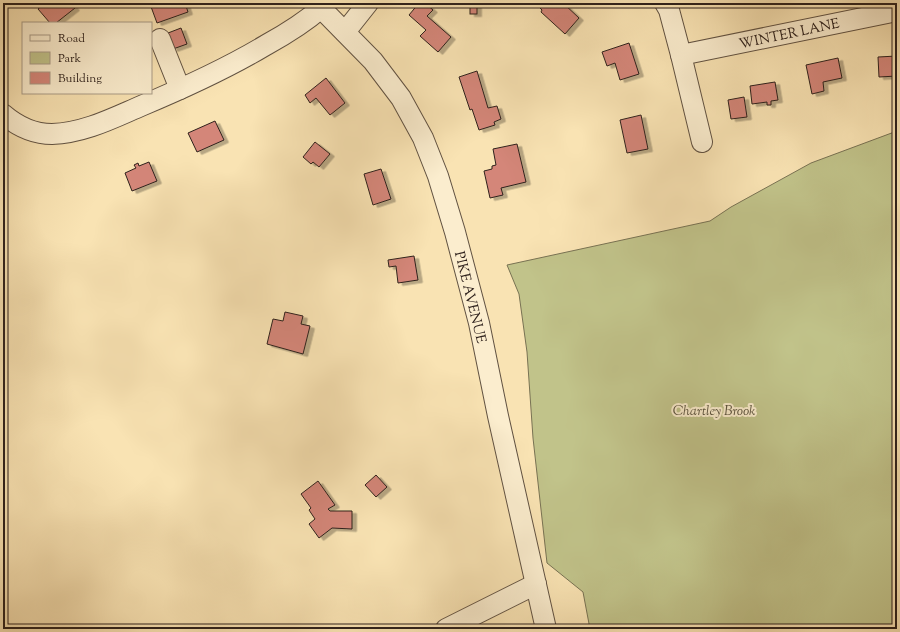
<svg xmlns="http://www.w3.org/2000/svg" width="900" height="632" viewBox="0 0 900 632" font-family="'Sorts Mill Goudy',serif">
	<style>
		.green { fill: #c1c38a; stroke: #787253 }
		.building { fill: #d48679; stroke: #2e211c; filter: url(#shadow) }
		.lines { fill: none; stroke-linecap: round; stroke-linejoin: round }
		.minor-casing { stroke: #615242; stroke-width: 22 }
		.minor { stroke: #fbedce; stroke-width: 20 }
		.labels { text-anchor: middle; stroke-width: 4; stroke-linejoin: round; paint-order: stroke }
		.street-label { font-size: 14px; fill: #2e211c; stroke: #fbedce }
		.park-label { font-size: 14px; font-style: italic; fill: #5a523d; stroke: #fbedce }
	</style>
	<defs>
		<filter id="shadow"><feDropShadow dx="4.5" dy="2.5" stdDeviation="0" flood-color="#0004"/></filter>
	</defs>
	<rect width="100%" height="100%" fill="#f9e3b3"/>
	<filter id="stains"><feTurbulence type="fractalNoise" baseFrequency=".005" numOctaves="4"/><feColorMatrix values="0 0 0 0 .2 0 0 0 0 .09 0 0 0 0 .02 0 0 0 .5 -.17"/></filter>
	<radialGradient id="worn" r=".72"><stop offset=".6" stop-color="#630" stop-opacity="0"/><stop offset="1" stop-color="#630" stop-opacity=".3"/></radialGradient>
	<!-- green -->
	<path class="green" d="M897,131V629H590L583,592L547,563L533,438L527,352L519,294L507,265L710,221L731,207L811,163Z"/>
	<!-- building -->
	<g class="building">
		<path d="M45,3H71L75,8L56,23H50L38,9Z"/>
		<path d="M152,3H185L188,12L157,23L150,4Z"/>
		<path d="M419,3H425L433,10L427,16L451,37L438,52L420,36L426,30L409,15Z"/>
		<rect x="470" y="3" width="7" height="11"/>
		<path d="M535,3H563L579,18L565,34L541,12L542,10Z"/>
		<path d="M181,28L187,44L173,49L168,33Z"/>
		<path d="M629,43L639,74L620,80L615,63L607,66L602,52Z"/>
		<path d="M897,56V76L879,77L878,57Z"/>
		<path d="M838,58L842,78L823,82L824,91L812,94L806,65Z"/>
		<path d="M477,71L488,108L497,106L501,119L494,122L495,125L479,130L472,109L470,110L459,77Z"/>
		<path d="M326,78L345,103L330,115L316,98L310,103L305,95Z"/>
		<path d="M775,82L778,100L771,101V105H767V102L752,104L750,86Z"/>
		<path d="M744,97L747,117L731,119L728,100Z"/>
		<path d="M641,115L648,149L627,153L620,120Z"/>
		<path d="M215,121L224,140L197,152L188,133Z"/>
		<path d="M315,142L330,154L319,167L313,162L311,164L303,157Z"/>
		<path d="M517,144L526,182L501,188L503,195L490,198L484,171L492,169V166L496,165L493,149Z"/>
		<path d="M149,162L157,181L132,191L125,173L136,168L134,165L138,163L139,166Z"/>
		<path d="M381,169L391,199L373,205L364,174Z"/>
		<path d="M414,256L418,280L398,283L396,266L389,267L388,260Z"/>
		<path d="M285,312L303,316L301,324L310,326L303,354L267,344L273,319L283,321Z"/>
		<path d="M376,475L387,487L376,497L365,485Z"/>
		<path d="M318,481L335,505L328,509L330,511H352V529L332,528L319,538L309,524L315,519L309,510L311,508L301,494Z"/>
	</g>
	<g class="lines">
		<defs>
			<g id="minor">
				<path d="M316,3L373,61L401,98L423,138L438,176L455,232L479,323L498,416L546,629"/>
				<path d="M665,3L669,10L681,55L702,142"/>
				<path d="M345,32L368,3"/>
				<path d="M160,39L180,89"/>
				<path d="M681,55L897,11"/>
				<path d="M3,114C17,126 33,134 52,134C84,133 113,118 141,106C184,88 226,69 266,45C286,34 304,23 321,8"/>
				<path d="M446,629L536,584"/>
			</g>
		</defs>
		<!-- minor casing -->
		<use href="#minor" class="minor-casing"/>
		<!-- minor -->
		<use href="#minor" class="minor"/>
	</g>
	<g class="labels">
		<!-- street labels -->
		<g class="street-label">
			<text transform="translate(789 33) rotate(-12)" y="5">WINTER LANE</text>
			<text transform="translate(471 297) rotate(76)" y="5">PIKE AVENUE</text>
		</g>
		<!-- park labels -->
		<g class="park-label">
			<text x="714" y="415">Chartley Brook</text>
		</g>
	</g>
	<!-- margin -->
	<rect width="900" height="632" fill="none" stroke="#f9e3b3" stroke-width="16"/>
	<rect x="4" y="4" width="892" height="624" fill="none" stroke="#2e211c" stroke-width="2"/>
	<rect x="8" y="8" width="884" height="616" fill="none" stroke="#2e211c"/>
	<!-- legend -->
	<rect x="22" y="22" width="130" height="72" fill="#fbedce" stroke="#a99b87"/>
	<rect x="30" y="35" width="20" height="6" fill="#fbedce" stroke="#a99b87"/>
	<text x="58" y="42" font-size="12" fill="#2e211c">Road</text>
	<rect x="30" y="52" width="20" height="12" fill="#c1c38a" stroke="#a99b87"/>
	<text x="58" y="62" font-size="12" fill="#2e211c">Park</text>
	<rect x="30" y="72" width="20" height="12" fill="#d48679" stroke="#a99b87"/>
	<text x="58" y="82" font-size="12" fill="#2e211c">Building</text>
	<rect width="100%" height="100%" filter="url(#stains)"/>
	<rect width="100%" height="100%" fill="url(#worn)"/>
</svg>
